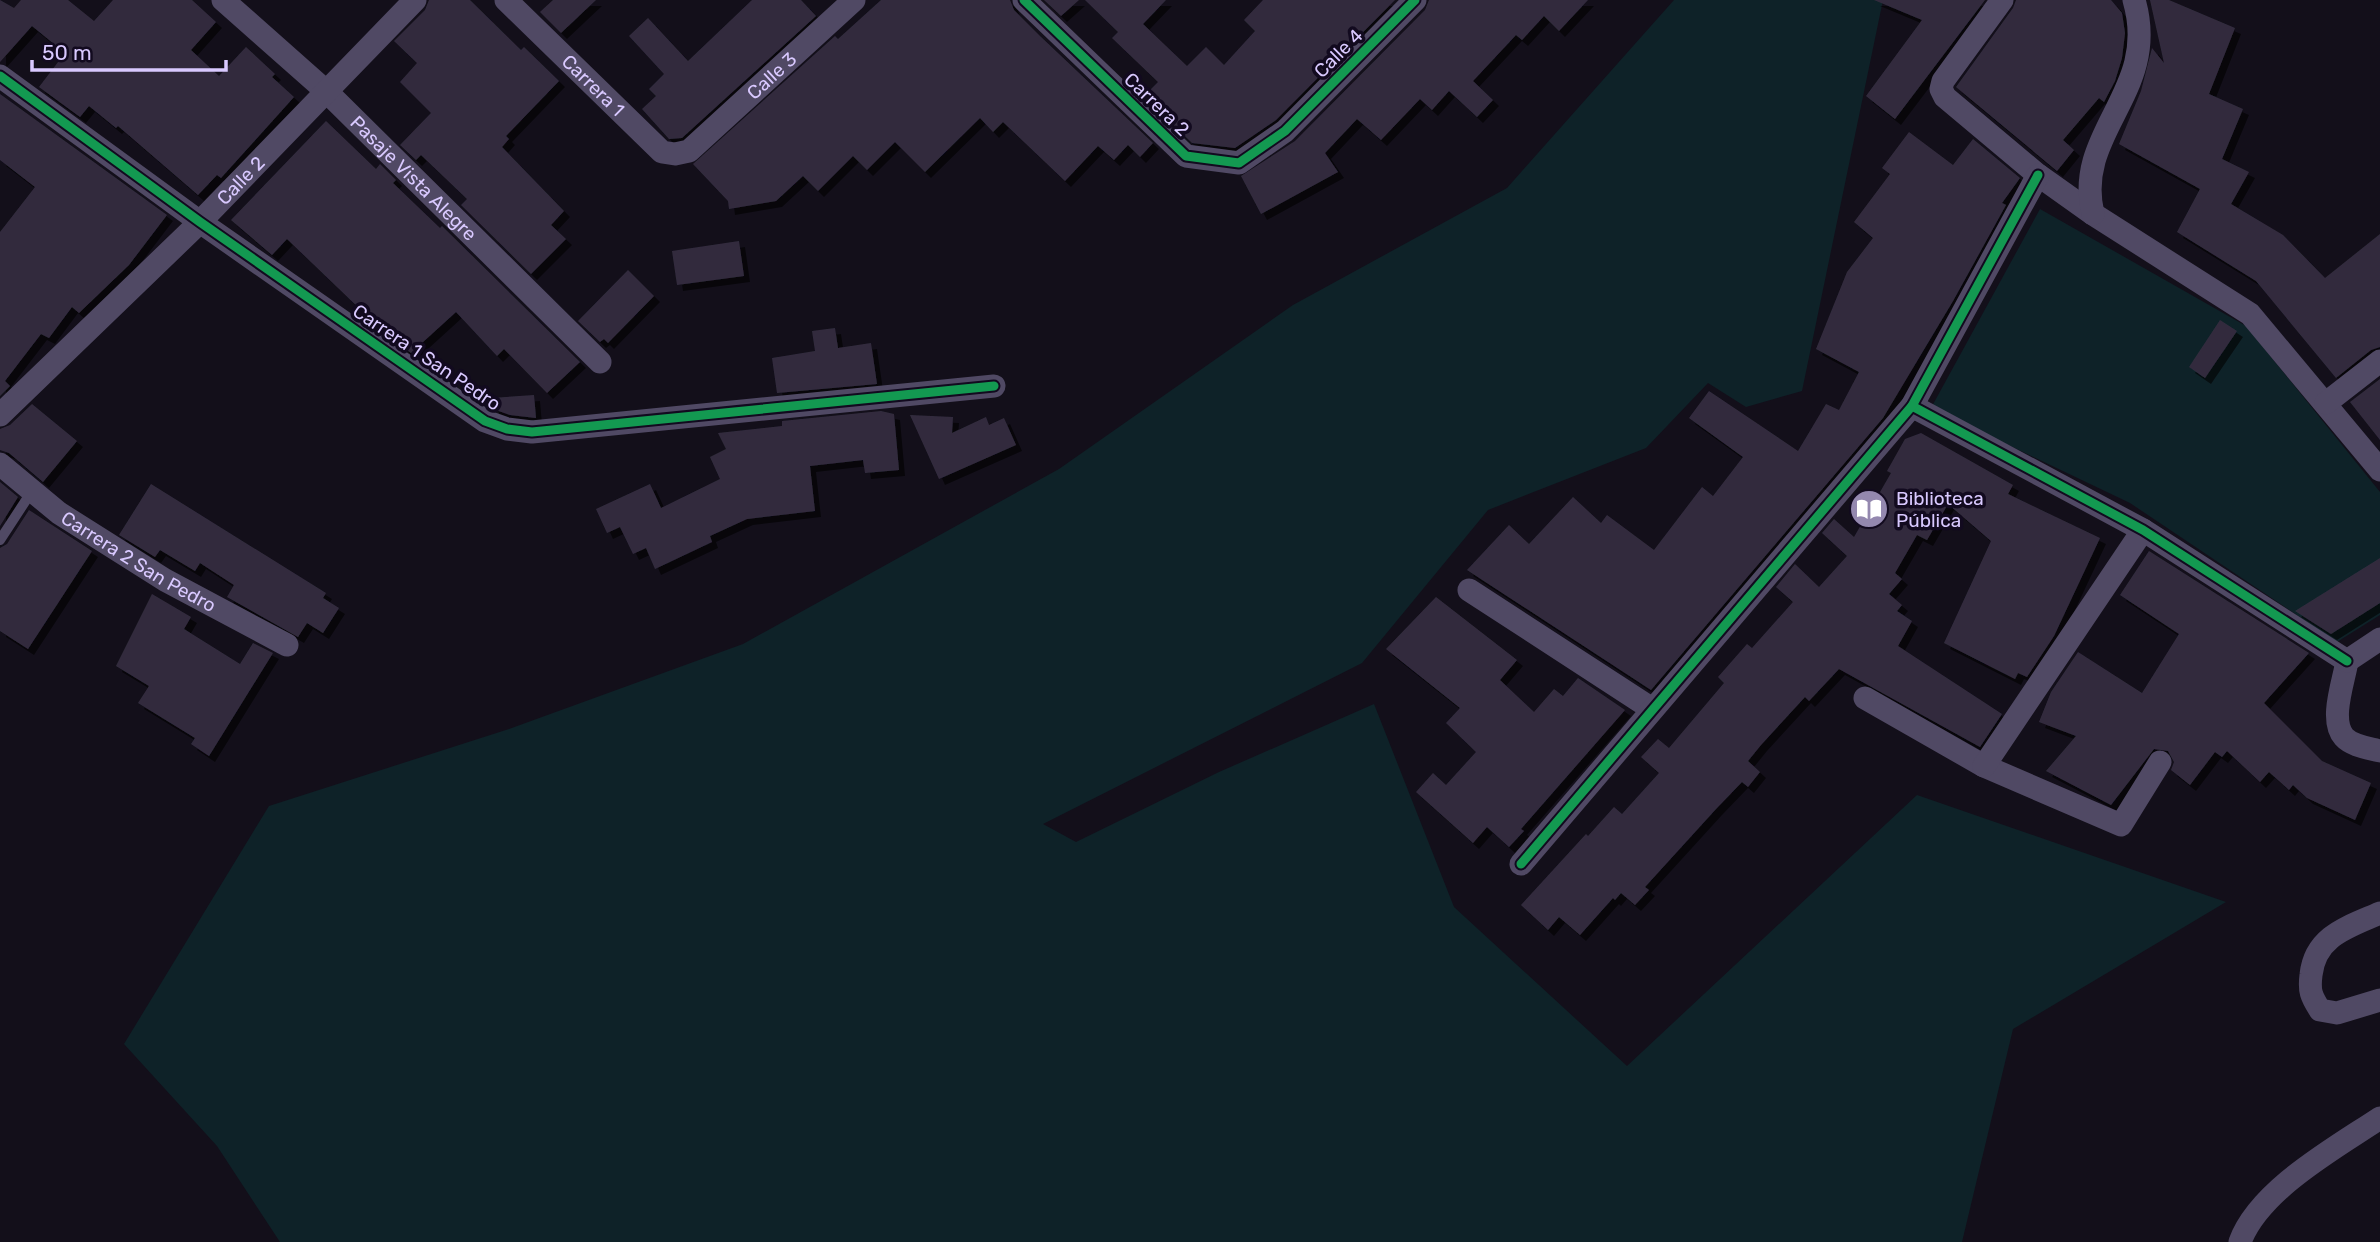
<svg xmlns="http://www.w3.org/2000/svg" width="2380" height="1242" viewBox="0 0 2380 1242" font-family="Rubik,sans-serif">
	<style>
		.green { fill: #0e2228 }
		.building { fill: #322c3e; filter: url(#shadow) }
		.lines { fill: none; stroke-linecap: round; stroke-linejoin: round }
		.service { stroke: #504964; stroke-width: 10 }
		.minor { stroke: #504964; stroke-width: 23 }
		.cycleway-casing { stroke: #120a1f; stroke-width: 13 }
		.cycleway { stroke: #139951; stroke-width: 9 }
		.labels { text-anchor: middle; stroke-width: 7; stroke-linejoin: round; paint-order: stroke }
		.street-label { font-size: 19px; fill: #d9c9ff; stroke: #120a1f }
		.poi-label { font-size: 19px; fill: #d9c9ff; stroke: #120a1f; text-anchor: start }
	</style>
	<defs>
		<filter id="shadow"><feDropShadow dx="6" dy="6" stdDeviation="0" flood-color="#0009"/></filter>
	</defs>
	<rect width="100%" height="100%" fill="#130f1a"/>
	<!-- green -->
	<g class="green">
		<path d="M1674,0H1883L1802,391L1746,407L1708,383L1646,448L1488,510L1362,663L1043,824L1076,842L1219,772L1374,704L1454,907L1627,1066L1917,795L2226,902L2013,1029L1962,1242H280L217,1146L124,1044L269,806L509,729L743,644L1059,469L1293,305L1507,188Z"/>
		<path d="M2040,209L2246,326L2380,492V615L2337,642L2130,503L1931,408Z"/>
	</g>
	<!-- building -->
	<g class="building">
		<path d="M0,0L14,8L21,0H68L94,21L113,0H192L216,22L191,50L219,76L246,47L275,74L272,77L294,97L221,178L217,175L198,195L118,126L116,128L89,106L80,117L39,87L65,53L32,26L0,62Z"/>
		<path d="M429,0H470L521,50L524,47L559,81L506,136L509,139L502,147L564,211L551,225L566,239L531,274L461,205L467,199L421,155L416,160L400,145L431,113L400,82L417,63L394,41L425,10Z"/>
		<path d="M553,0H596L561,33L540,12Z"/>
		<path d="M752,0H801L816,16L682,138L669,139L642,109L656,96L649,89L664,74L629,36L648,18L688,61Z"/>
		<path d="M881,0H1010L1014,10L1040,36L1153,143L1140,157L1128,145L1114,160L1098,146L1065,181L1003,122L993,132L980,118L925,172L895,142L867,170L853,156L818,191L803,176L776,201L729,209L728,201L693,164L835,36L838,39Z"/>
		<path d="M1044,0H1079L1061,16Z"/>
		<path d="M1085,0H1166L1143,24L1187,66L1206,47L1224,65L1255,31L1244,20L1263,0H1395L1276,120L1235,148L1192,143L1144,96L1158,82L1112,38L1118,32Z"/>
		<path d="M1429,0H1588L1559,31L1544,16L1522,40L1516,35L1473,81L1493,100L1477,117L1449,91L1432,110L1420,99L1381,140L1357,119L1325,153L1338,172L1261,214L1241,176L1295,141L1425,10Z"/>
		<path d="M1874,0H1985L1895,119L1866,96L1922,20Z"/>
		<path d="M2016,0H2111L2122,13L2125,33L2122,58L2115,81L2104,102L2099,98L2063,140L2074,150L2057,171L1956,87L2013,8Z"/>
		<path d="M2150,0H2169L2235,28L2209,94L2243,109L2222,159L2249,172L2231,204L2283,235L2325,278L2380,234V347L2371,350L2336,378L2256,281L2177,232L2200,189L2119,144L2141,91L2152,48L2164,63Z"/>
		<path d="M0,94L167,215L129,265L79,313L72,307L49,338L41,334L5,381L10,386L0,396V232L35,187L0,160Z"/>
		<path d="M326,121L376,169L380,164L396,180L393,183L440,228L442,226L580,362L547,393L504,349L497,356L456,312L411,353L387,335L287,239L272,255L231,220Z"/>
		<path d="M1909,132L1953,165L1973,139L2020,178L2002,203L2006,205L1953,301L1883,418L1651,690L1467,570L1509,525L1529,544L1573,497L1601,523L1607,515L1654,550L1702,487L1713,496L1743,457L1689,418L1709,391L1798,451L1826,404L1839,410L1859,372L1816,349L1847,272L1873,238L1854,222L1890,174L1882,168Z"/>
		<path d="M739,241L744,276L677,285L672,251Z"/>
		<path d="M628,270L654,296L608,343L604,339L600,342L578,321Z"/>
		<path d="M2220,320L2237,331L2205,378L2189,367Z"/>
		<path d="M835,328L838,348L871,343L877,384L777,393L772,358L815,351L812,331Z"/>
		<path d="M2380,379V440L2350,402Z"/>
		<path d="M534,395L536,418L510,415L493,409L492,398Z"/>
		<path d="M32,404L77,441L43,482L9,453L0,450V429L10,425Z"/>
		<path d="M881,411L894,414L899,470L865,473L863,460L810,466L815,511L747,519L710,536L712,542L655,569L646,548L633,554L620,527L607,533L596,509L650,484L661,508L720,479L710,457L726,449L718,433L782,426V421Z"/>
		<path d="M910,415L953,417L952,433L986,417L989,425L1004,418L1016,445L939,479Z"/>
		<path d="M1921,433L2013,485L2008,494L2100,538L2054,636L2027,677L2018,673L2015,679L1944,643L1991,541L1948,504L1927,540L1917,535L1895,573L1902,579L1889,594L1902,605L1897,611L1912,621L1898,646L2002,714L1980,747L1839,669L1809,701L1805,697L1761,745L1748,761L1760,772L1748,787L1742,782L1716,809L1645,887L1649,890L1635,905L1621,893L1615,900L1613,898L1580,935L1559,917L1548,930L1521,905L1586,834L1588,836L1614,807L1622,814L1659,773L1641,757L1658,739L1669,748L1724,683L1718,677L1747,644L1752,648L1793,602L1776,587L1795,564L1819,587L1847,556L1822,533L1834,519L1854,537L1891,473L1887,471L1905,439Z"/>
		<path d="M0,482L18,497L0,526Z"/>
		<path d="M151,484L326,593L323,598L339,608L323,633L307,623L298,637L227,597L234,585L200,563L195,571L160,550L155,557L119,535Z"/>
		<path d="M29,510L92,551L28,649L0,631V548L7,544Z"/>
		<path d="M2149,551L2309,653L2264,703L2322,761L2371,783L2355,820L2307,798L2293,785L2289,790L2269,772L2260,782L2227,751L2222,757L2215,752L2190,785L2171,770L2174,762L2168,751L2154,749L2111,805L2046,771L2076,736L2039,722L2051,692L2078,652L2142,693L2179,634L2120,595Z"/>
		<path d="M2380,558V603L2331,634L2295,611Z"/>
		<path d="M152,594L191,617L184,629L240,664L253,643L273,653L209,756L191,744L195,738L138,703L149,686L116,666Z"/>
		<path d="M1436,597L1517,660L1500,680L1534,712L1554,689L1563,696L1578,678L1625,710L1521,829L1524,831L1509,847L1487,827L1473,843L1416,792L1433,773L1446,785L1476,752L1446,723L1460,708L1386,649Z"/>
	</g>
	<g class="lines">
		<!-- service -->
		<path class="service" d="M0,540L32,491"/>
		<!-- minor -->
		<g class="minor">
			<path id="s1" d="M223,0L327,92L600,362"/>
			<path id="s2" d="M506,0L662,152L675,154L689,151L854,0"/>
			<path d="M1024,0L1186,156L1239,163L1285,131L1415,0"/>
			<path d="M2002,0L1943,81L1941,89L1945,97L2038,175L2093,214L2250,314L2380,470"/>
			<path d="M0,76L200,222L485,421L507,429L532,432L994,386"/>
			<path d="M2093,214C2073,131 2161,92 2134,0"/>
			<path d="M2326,403L2380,361"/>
			<path d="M1912,406L2143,530L2347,661"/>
			<path id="s3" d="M0,415L200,222L415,0"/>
			<path id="s4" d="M0,464L59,513L165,580L287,645"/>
			<path d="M1469,590L1652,709"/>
			<path d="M2347,661C2344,681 2329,720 2344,737C2352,746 2369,748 2380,751"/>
			<path d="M2347,661L2380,639"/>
			<path d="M1865,698L1984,766L2121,825L2160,762"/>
			<path d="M1984,766L2143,530"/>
			<path d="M1521,864L1912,406L2038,175"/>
			<path d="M2380,913C2348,927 2315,936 2311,975C2309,991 2311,996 2320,1010L2337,1013L2380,1000"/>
			<path d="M2240,1242C2259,1190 2335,1148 2380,1118"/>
		</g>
		<defs>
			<g id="cycleway">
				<path d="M1024,0L1186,156L1239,163L1285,131L1415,0"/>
				<path d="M0,76L200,222L485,421L507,429L532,432L994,386"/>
				<path d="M1912,406L2143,530L2347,661"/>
				<path d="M1521,864L1912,406L2038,175"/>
			</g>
		</defs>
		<!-- cycleway casing -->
		<use href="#cycleway" class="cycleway-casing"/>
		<!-- cycleway -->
		<use href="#cycleway" class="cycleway"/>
	</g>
	<!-- icons -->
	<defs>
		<symbol id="library-disc" viewBox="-11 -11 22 22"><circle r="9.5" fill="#9488af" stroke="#120a1f"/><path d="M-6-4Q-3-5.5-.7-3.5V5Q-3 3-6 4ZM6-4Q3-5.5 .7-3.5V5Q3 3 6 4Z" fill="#fff"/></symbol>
	</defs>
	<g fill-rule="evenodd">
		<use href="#library-disc" x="1847" y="487" width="44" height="44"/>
	</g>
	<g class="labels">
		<!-- street labels -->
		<g class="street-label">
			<text transform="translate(1338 53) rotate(-45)" y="7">Calle 4</text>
			<text dy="7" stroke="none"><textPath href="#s2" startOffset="357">Calle 3</textPath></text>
			<text dy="7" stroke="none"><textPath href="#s2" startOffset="122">Carrera 1</textPath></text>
			<text transform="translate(1157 104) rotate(44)" y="7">Carrera 2</text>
			<text dy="7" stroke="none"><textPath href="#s1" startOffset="261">Pasaje Vista Alegre</textPath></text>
			<text dy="7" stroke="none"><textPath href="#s3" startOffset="336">Calle 2</textPath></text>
			<text transform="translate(427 357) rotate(34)" y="7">Carrera 1 San Pedro</text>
			<text dy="7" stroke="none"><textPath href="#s4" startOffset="170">Carrera 2 San Pedro</textPath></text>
		</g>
		<!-- poi labels -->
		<g class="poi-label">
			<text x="1896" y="505">Biblioteca<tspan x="1896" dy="22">Pública</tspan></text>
		</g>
	</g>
	<!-- scale -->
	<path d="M32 60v10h194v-10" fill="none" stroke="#d9c9ff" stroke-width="3.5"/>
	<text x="42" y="60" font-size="21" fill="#d9c9ff" stroke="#120a1f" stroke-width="5" paint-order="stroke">50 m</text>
</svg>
